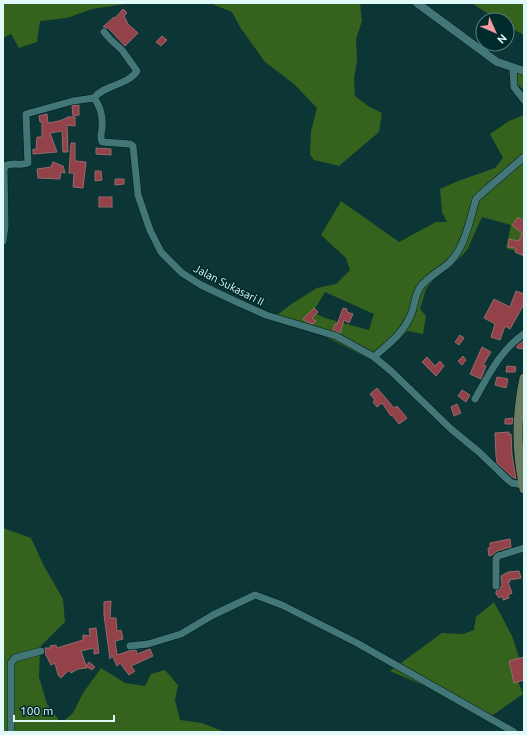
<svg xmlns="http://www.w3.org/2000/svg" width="527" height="735" viewBox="0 0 527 735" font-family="Ubuntu,sans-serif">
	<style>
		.forest { fill: #35621d; fill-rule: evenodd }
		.building { fill: #944249; stroke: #966b6c }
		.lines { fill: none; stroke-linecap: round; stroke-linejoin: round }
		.minor-casing { stroke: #011b1c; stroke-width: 8 }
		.tertiary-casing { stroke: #011b1c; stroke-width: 9 }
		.secondary-casing { stroke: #011b1c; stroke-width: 10 }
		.minor { stroke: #437677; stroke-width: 7 }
		.tertiary { stroke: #437677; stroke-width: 8 }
		.secondary { stroke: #6c7e61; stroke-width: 9 }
		.labels { text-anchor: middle; stroke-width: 3.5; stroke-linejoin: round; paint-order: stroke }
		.street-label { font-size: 11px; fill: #e0fafa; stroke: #002b2c }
	</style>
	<rect width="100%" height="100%" fill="#0c3536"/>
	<!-- forest -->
	<g class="forest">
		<path d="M3,3H132L92,9L67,18L40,21L37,42L19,48L11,34L3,38Z"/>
		<path d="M210,3H360L362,21L356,39L357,60L354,79L355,96L368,106L382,113L379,132L339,166L314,160L310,155L311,131L317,108L294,84L265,62L240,27L232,12Z"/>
		<path d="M472,3H524V35L507,26V20H497Z"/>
		<path d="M524,65V90L511,79L508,73Z"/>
		<path d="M524,115V250L522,253L506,248L511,225L482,217L467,250L451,267L436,276L426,289L420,309L426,316L423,334L408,331L379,355L367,358L309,328L273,318L293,303L317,288L336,284L350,270L346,258L321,235L341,201L399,242L436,222H447L442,212L440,189L458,181L495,168L503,158L490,134L509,121ZM325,292L374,314L369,330L325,318L313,312Z"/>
		<path d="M3,528L31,538L44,566L63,599L65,622L40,647L39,677L47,704L61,723L73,713L83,693L101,668L125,683L145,686L151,674L165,670L178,685L175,700L180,720L202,723L225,732H3Z"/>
		<path d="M494,602L512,636L524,672L516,676L523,694L493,715L390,671L442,633L463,634L474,630L476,617Z"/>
	</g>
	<!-- building -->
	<g class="building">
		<path d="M123,9L127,13L124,16L128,24L138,33L125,46L108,28L103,27L114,17L115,18Z"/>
		<path d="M162,36L167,40L161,46L156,42Z"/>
		<path d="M79,105V115L73,116L72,106Z"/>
		<path d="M47,114L48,123L59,121L67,118V117H75V126L67,125L68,152H63L62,131L50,133L57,152L33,154V149L36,150L37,137H42V122H40L39,116Z"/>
		<path d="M71,143H75V161L86,162L83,188L73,187L74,173H69Z"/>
		<path d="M96,148L111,149V155L96,154Z"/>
		<path d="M53,162L63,166L65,173L61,172L60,179L38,178L37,169L51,167Z"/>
		<path d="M95,171H101L102,180L95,181Z"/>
		<path d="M115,179H124V184L115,185Z"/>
		<rect x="99" y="197" width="13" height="10"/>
		<path d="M518,217L524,222V256L515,252L516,248L508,247L509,239L519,241L522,233L512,225Z"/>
		<path d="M516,291L524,294V304L510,329L505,326L500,340L491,337L495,324L484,318L494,299L510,307Z"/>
		<path d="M314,308L318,312L312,318L316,321L313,324L307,322L303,319Z"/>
		<path d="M343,308L347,309V312L353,314L349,323L344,320L340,333L333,330L335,324L337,325Z"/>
		<path d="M460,335L464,338L459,345L455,342Z"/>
		<path d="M523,341H524V349L517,348V346Z"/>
		<path d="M482,347L491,352L483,365L486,366L481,379L470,374Z"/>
		<path d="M463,356L466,360L462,365L458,361Z"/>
		<path d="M427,357L435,366L440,361L444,366L436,376L422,362Z"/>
		<path d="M507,366L516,367L515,372H506Z"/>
		<path d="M497,377L508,379L506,388L495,385Z"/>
		<path d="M377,388L394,408L397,406L407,418L399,424L392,415L391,416L382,403L377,407L373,402L375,400L370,394Z"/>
		<path d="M462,390L470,395L466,402L458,396Z"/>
		<path d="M457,404L461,413L454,416L451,407Z"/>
		<path d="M513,418L512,424H505V419Z"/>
		<path d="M509,432V435L511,434L512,455L516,479L511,476L497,463L496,456L495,433Z"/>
		<path d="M510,539L511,547L497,551L492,555L489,556L488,548H490V543Z"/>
		<path d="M519,571L521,578L509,580L510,582H508L512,593L508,595L509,598L503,600V596L499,598L496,594V591L499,590L502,585L501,576L508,572Z"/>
		<path d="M111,601L110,618H116L117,631L121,630L123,639L115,641L117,655L129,651L136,650L137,654L150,649L153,656L131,666L135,671L129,675L120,663L117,666L112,655L110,659L104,615V602Z"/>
		<path d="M96,628L99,653L94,654V648L81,651L87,668L78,669L71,673L69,670L61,678L58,675L55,663L51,665L45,653V648H51L50,646L56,645L57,648L83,640V635L90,636L89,629Z"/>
		<path d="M524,657V680L514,683L509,661Z"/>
		<path d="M89,662L95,667L92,670L86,666Z"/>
	</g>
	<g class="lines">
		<defs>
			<g id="minor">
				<path d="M513,68L514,87L524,100"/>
				<path d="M94,98C105,84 127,86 137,71L122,50L110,39L104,32"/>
				<path d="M3,241L5,226L4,170L5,166C13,162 21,166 28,163L26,114L73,101L94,98C101,107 103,118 102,129C101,134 100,137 102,142L130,144L133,146L138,195L150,230L161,252L182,273L201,285L237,302L266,315L336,336L374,357L391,371L451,429L479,452L508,480L512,483L523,485"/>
				<path d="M374,357C388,344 401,336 410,317C415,308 414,295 421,286C429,276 440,271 449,263C465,248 470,219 476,199L480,195L524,157"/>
				<path d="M475,399C488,376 501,349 524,334"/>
				<path d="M496,586V559L498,556L524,548"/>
				<path d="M130,646L148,644L181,634L213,615L255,595L282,605L357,643L514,732"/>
				<path d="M11,732V663L15,658L41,651"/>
			</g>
			<path id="tertiary" d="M417,3L497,62L524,71"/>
			<path id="secondary" d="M524,378C516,418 516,449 524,489"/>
		</defs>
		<!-- minor casing -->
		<use href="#minor" class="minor-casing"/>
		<!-- tertiary casing -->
		<use href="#tertiary" class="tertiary-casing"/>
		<!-- secondary casing -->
		<use href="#secondary" class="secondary-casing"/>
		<!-- minor -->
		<use href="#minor" class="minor"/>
		<!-- tertiary -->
		<use href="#tertiary" class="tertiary"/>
		<!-- secondary -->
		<use href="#secondary" class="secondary"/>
	</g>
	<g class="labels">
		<!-- street labels -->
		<g class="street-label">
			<text transform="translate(229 285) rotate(27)" y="4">Jalan Sukasari II</text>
		</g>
	</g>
	<!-- border -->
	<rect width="527" height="735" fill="none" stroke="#e0fafa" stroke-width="8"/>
	<!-- north arrow -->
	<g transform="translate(495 32) rotate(135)"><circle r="19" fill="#002b2c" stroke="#5a7e7e"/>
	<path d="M0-3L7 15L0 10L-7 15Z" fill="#f49b9f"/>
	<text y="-6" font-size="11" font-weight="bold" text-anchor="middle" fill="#e0fafa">N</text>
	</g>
	<!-- scale -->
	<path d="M14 715v6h100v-6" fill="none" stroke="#e0fafa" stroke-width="2"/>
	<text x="20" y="715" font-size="12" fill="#e0fafa" stroke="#002b2c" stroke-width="3" paint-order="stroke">100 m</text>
</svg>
